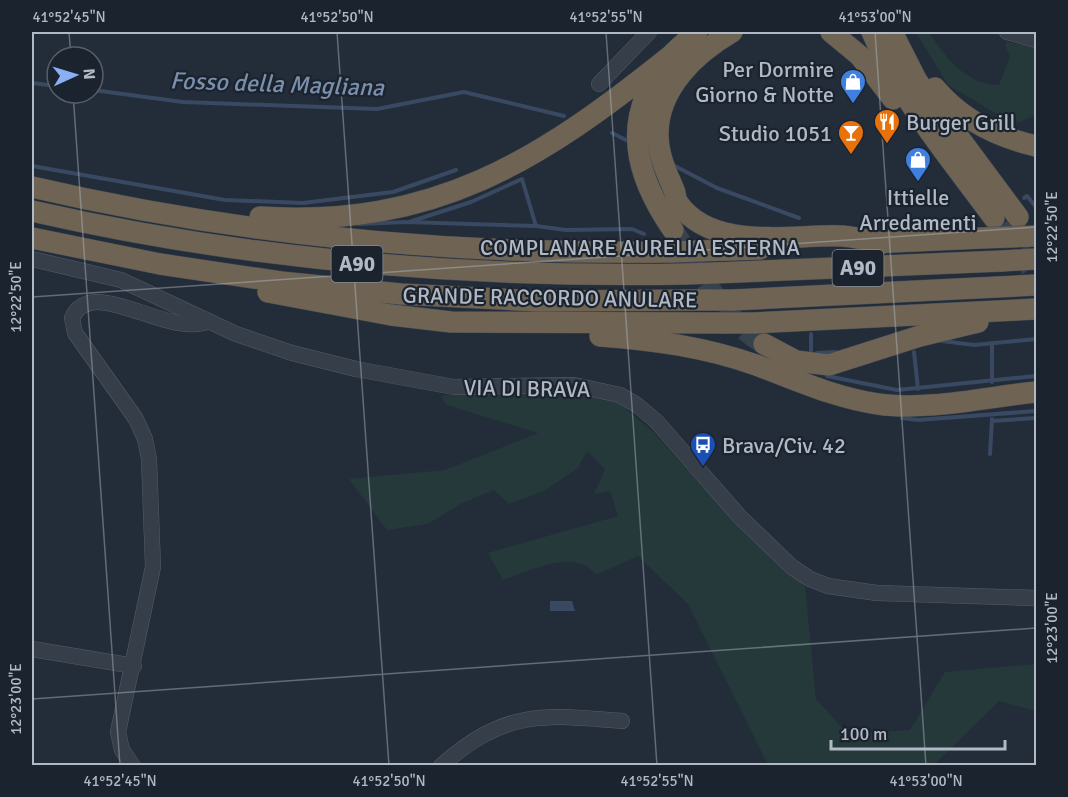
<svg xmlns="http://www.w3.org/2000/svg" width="1068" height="797" viewBox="0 0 1068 797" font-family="Signika,sans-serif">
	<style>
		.green { fill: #25393b }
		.water { fill: #394962 }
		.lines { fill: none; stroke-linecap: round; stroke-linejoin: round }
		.stream { stroke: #394962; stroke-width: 4 }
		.highway-tunnel { stroke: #38414e; stroke-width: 21; stroke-dasharray: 21 10; stroke-linecap: butt }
		.minor-casing { stroke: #545c67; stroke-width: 16 }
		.highway-casing { stroke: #414954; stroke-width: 22 }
		.minor { stroke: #363e49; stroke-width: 15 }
		.highway { stroke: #6f6453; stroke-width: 21 }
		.highway-bridge-casing { stroke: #414954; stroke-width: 22; stroke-linecap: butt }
		.highway-bridge { stroke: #6f6453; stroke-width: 21 }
		.ticks { fill: none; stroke: #b1b9c5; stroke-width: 1.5; stroke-opacity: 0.45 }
		.labels { text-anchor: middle; stroke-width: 4.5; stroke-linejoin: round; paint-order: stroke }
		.shield { fill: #1b232e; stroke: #848c98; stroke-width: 1.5 }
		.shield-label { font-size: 21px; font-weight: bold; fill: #b1b9c5 }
		.poi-label { font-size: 22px; fill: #b1b9c5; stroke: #1b232e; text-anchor: end }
		.street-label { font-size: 22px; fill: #b1b9c5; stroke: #1b232e }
		.water-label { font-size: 24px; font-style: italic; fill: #7a8fac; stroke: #1b232e }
		.neatline { fill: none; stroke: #b1b9c5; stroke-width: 2 }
		.ticks-label { font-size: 15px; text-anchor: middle; fill: #b1b9c5 }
	</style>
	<rect width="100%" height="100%" fill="#232c39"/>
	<!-- green -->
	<g class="green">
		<path d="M916,32H929C946,58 965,84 999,85L1010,56L1005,46L1007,42L1036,47V115L1020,122L1007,120L948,85Z"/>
		<path d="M478,390L578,394L618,402L653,432L735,521L805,586L816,699L848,734L910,730L945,672L1036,664V711L999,701L934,765H768L688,604L638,556L596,575C575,547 531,571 503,580L488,553L618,516L610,491L594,494L605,469L587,451L578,468L544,491L509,504L494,490L460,504L428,524L387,530L349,479L445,470L538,433L447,405L441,396Z"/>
	</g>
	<!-- water -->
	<path class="water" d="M550,601H572L575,611H550Z"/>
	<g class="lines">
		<!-- stream -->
		<g class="stream">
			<path d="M32,83L57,86"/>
			<path d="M93,90L183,102L377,109L464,92L564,116"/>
			<path d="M612,133L632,143"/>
			<path d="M673,165L717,188L799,218"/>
			<path d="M32,166L225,200L303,203L393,192L456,170"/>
			<path d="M1024,198L1027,196L1036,207"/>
			<path d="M409,222L471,202L522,179L536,226"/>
			<path d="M359,224L406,222L536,226L566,230L632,229L644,234"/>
			<path d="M811,334V353"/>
			<path d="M942,341L974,345L1036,339"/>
			<path d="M992,343V382"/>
			<path d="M914,352L918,389"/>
			<path d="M817,353L836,352"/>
			<path d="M827,376L897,390L1036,376"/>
			<path d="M902,418L918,420L1036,411"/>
			<path d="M992,421L1036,418"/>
			<path d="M990,454L992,419"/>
		</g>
		<!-- highway-tunnel -->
		<g class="highway-tunnel">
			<path d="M1000,226L1036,274"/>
			<path d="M673,230C699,269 723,320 764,344"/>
		</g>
		<defs>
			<g id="minor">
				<path d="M1007,32L1036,40"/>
				<path d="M599,84L649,32"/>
				<path d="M32,259L121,280L236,334L292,353L356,369L454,387L574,385L620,395L637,405L656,421L740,517L792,567L810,579L828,586L877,593L1036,598"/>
				<path d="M32,649L134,666"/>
				<path d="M133,766L122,750L118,732L153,567L149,459L145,439L136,419L75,333L72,318C92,274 165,337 207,322"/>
				<path d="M441,766C504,710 543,714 622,721"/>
			</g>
			<g id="highway">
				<path d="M732,32C696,53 658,88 658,134C658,155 666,171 674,190C676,194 675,199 678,203C712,252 792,234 842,236C855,237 869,240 882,243"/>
				<path d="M831,32L860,56L893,99"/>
				<path d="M872,32C901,101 950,158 994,218"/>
				<path d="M892,32L917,81L1018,217"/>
				<path d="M935,88C961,119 997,137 1036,146"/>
				<path d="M32,187C242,236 456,255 672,252"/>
				<path d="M32,211C247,260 466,278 687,274"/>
				<path d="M260,217C434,228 539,161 669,57"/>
				<path d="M673,230C635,175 621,121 664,64C673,51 686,42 697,32"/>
				<path d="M32,238L160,264L281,282L401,294L538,301L706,300"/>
				<path d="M870,243L982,238"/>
				<path d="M698,251L760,249"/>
				<path d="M714,273L1002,261"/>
				<path d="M268,292L391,315L451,322L723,323"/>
				<path d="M733,300L1036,285"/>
				<path d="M754,323L1036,309"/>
				<path d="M600,336C654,340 705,347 756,365C797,380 835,398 878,404C927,411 987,397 1036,392"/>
				<path d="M764,344L796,361L829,365L920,336L978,322"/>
			</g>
		</defs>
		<!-- minor casing -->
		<use href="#minor" class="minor-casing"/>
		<!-- highway casing -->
		<use href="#highway" class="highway-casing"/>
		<!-- minor -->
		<use href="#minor" class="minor"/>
		<!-- highway -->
		<use href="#highway" class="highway"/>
		<defs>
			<g id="highway-bridge">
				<path d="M982,238L1036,236"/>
				<path d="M672,252L698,251"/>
				<path d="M1002,261L1036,259"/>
				<path d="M687,274L714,273"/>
				<path d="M706,300H733"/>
				<path d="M723,323H754"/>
			</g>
		</defs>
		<!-- highway-bridge casing -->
		<use href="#highway-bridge" class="highway-bridge-casing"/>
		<!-- highway-bridge -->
		<use href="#highway-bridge" class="highway-bridge"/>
	</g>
	<!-- ticks -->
	<path class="ticks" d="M69,32L71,57M337,32L389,766M606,32L657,766M875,32L926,766M73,93L120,766M32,297L1036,227M32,699L1036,628"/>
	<!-- icons -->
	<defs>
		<symbol id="shop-pin" viewBox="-11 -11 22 30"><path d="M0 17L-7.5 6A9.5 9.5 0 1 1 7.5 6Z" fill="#3f7fe0" stroke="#1b232e"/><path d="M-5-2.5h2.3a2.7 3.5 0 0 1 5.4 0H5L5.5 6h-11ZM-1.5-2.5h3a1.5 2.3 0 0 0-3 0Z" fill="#fff"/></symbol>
		<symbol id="restaurant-pin" viewBox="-11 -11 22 30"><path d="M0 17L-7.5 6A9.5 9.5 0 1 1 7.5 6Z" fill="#e8710a" stroke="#1b232e"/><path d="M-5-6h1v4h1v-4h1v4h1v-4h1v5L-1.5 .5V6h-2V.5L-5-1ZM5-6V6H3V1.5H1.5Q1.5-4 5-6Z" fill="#fff"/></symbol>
		<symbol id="bar-pin" viewBox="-11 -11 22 30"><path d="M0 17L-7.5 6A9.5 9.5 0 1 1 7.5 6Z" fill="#e8710a" stroke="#1b232e"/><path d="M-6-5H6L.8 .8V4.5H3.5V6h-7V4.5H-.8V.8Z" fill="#fff"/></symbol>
		<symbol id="bus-pin" viewBox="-11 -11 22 30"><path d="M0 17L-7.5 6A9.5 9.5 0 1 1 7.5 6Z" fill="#1a4fb4" stroke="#1b232e"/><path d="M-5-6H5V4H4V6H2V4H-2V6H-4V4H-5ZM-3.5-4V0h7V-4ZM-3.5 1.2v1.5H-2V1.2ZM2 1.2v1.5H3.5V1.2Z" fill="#fff"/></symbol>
	</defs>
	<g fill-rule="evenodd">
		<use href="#shop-pin" x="838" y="67" width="30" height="40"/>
		<use href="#restaurant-pin" x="872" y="107" width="30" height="40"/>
		<use href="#bar-pin" x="836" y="118" width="30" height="40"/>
		<use href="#shop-pin" x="903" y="145" width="30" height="40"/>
		<use href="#bus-pin" x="688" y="430" width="30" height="40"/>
	</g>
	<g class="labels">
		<!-- shield labels -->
		<g class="shield">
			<rect x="331.5" y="246" width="51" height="36" rx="4.5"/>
			<rect x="832.5" y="250" width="51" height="36" rx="4.5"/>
		</g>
		<g class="shield-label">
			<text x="357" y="271">A90</text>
			<text x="858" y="275">A90</text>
		</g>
		<!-- poi labels -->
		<g class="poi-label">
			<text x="834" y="77">Per Dormire<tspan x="834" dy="25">Giorno &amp; Notte</tspan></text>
			<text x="906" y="130" text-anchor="start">Burger Grill</text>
			<text x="832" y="141">Studio 1051</text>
			<text x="918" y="205" text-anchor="middle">Ittielle<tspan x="918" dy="25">Arredamenti</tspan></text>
			<text x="722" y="453" text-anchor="start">Brava/Civ. 42</text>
		</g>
		<!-- street labels -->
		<g class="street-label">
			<text x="640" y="255">COMPLANARE AURELIA ESTERNA</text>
			<text transform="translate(550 297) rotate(1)" y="8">GRANDE RACCORDO ANULARE</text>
			<text transform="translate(527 388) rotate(1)" y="8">VIA DI BRAVA</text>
		</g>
		<!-- water labels -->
		<g class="water-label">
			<text transform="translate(277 84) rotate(2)" y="8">Fosso della Magliana</text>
		</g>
	</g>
	<!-- border -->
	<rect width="1068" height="797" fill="none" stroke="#1b232e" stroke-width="66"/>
	<!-- north arrow -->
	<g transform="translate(75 75) rotate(86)"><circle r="28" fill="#1b232e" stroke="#575f6a" stroke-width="1.5"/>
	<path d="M0-4.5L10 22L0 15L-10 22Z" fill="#89b0f3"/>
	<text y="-9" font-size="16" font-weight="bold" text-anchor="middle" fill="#b1b9c5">N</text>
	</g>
	<!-- scale -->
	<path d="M831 740v9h174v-9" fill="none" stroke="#b1b9c5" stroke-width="3"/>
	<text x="840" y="740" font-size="18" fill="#b1b9c5" stroke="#1b232e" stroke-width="4.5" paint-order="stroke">100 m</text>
	<rect x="33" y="33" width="1002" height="731" class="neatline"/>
	<g class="ticks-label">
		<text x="69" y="22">41°52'45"N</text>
		<text x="337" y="22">41°52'50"N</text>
		<text x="606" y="22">41°52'55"N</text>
		<text x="875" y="22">41°53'00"N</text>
		<text transform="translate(1052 227) rotate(-90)" y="5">12°22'50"E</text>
		<text transform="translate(16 297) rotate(-90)" y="5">12°22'50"E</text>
		<text transform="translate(1052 628) rotate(-90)" y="5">12°23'00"E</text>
		<text transform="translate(16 699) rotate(-90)" y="5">12°23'00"E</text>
		<text x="120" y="786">41°52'45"N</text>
		<text x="389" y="786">41°52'50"N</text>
		<text x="657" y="786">41°52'55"N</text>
		<text x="926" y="786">41°53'00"N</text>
	</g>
</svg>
